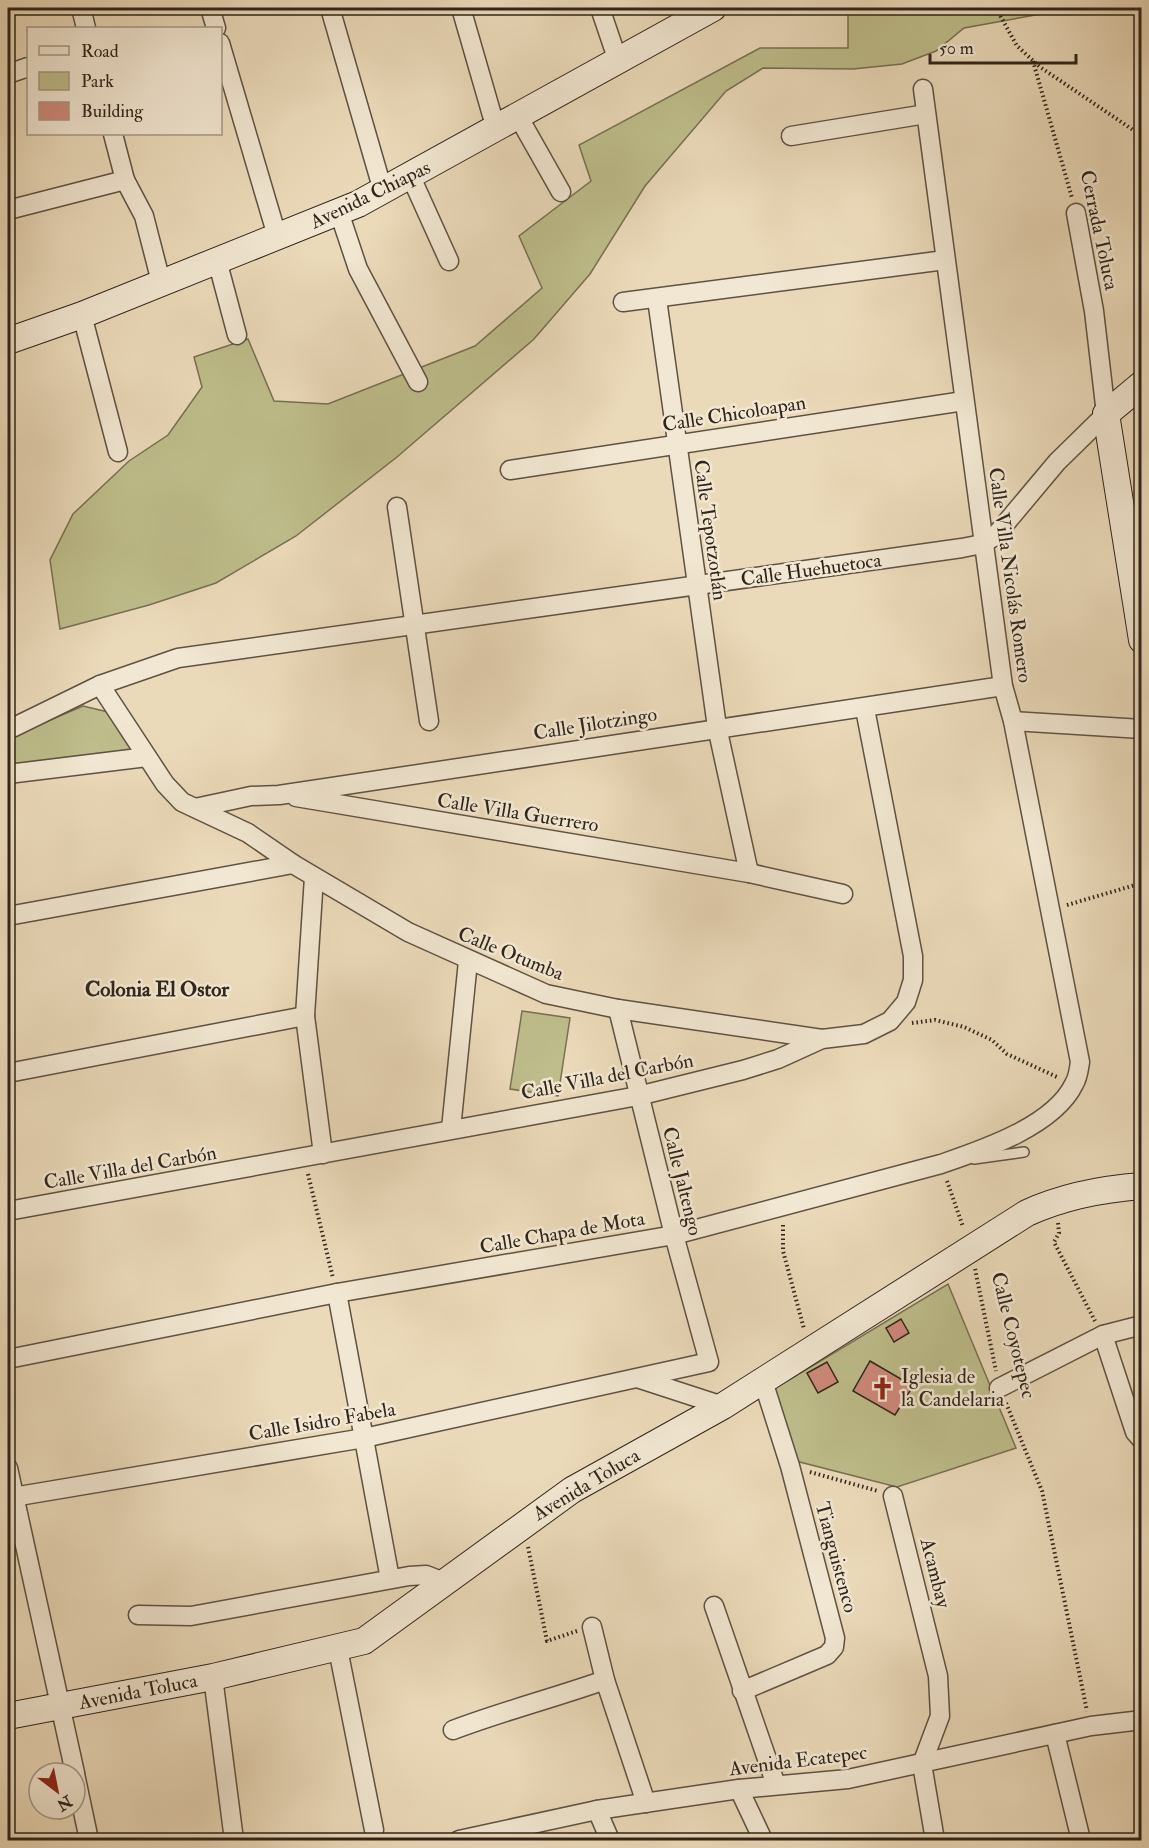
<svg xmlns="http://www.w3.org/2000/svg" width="1149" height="1848" viewBox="0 0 1149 1848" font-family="'IM FELL Double Pica',serif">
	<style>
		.green { fill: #bebd8b; stroke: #777052; stroke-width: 1.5 }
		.building { fill: #cf8a7c; stroke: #30241a; stroke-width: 1.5 }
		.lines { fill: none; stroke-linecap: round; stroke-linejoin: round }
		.lane-casing { stroke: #5f5242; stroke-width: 12 }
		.street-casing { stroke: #5f5242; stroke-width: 21 }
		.secondary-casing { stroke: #30241a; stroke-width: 28 }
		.path { stroke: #30241a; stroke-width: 4; stroke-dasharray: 1.5 3; stroke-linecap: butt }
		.lane { stroke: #f2e7d2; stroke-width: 9 }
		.street { stroke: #f2e7d2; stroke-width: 18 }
		.secondary { stroke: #f2e7d2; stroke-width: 26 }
		.labels { text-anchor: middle; stroke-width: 5; stroke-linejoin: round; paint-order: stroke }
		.street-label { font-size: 20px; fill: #30241a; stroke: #f2e7d2 }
		.poi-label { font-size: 20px; fill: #30241a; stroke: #f2e7d2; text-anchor: start }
		.neighbourhood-label { font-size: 21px; font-weight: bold; fill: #30241a; stroke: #f2e7d2 }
	</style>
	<rect width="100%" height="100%" fill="#ebdaba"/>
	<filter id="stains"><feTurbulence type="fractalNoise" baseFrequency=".00333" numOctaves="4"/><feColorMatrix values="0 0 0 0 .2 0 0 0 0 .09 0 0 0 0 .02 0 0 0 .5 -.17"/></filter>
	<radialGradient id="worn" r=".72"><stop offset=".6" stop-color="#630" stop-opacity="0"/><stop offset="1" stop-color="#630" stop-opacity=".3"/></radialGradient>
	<!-- green -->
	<g class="green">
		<path d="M912,8H1074L964,28L936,51L902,64L853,69L763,68L726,91L645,186L590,274L534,339L397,457L296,536L216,583L149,605L60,629L50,560L73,514L129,461L168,435L202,387L194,357L248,339L274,401L328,404L475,346L542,288L519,236L591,181L579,145L760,48H848V14L912,11Z"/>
		<path d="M83,706L108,712L133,751L8,767V738Z"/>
		<path d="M522,1011L570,1018L558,1096L510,1089Z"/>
		<path d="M948,1284L1016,1448L897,1487L796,1461L769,1392Z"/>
	</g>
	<!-- building -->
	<g class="building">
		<path d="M901,1319L909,1333L894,1342L886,1328Z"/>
		<path d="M870,1361L913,1386L895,1415L853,1391Z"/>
		<path d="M827,1362L838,1382L818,1393L807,1373Z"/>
	</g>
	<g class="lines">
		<defs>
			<path id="lane" d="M974,1159L1024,1152"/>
			<g id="street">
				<path d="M81,8L86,28"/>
				<path d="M210,8L216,28"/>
				<path d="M330,8L383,191"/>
				<path d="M461,8L496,129"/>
				<path d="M600,8L618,61"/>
				<path d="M220,43L277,236"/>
				<path d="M8,74L28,67"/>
				<path d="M518,116L561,192"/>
				<path d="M113,134L125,180L144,216L161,282"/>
				<path d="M791,136L926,114"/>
				<path d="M411,177L449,261"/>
				<path d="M8,210L125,180"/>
				<path d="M339,212L358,269L418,382"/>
				<path d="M217,260L237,335"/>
				<path d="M657,299L717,727L749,873"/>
				<path d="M623,302L945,260"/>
				<path d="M82,315L118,452"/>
				<path d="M510,470L964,401"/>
				<path d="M397,507L429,721"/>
				<path d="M100,685L165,784L182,802L248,833L293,864L408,932L546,994L618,1009L822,1039"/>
				<path d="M1013,721L1142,729"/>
				<path d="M8,730L100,685L178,658L962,548L982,544L995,536L1057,462L1106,414L1094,311L1076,213"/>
				<path d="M8,774L147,757"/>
				<path d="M296,797L749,873L843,894"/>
				<path d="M195,808L251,796L279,795L1003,686"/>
				<path d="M314,877L305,1016L323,1154"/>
				<path d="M8,916L293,864"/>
				<path d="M8,1073L305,1016"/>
				<path d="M451,1129L468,961"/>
				<path d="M8,1211L638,1096L743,1070L778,1059L822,1039L864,1034L890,1021L906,1002L913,980V956L865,709"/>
				<path d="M337,1293L390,1579"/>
				<path d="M1103,1335L1135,1432L1142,1440"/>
				<path d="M8,1359L337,1293L674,1235L941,1164C982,1150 1054,1126 1074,1084C1078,1078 1079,1069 1080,1062L1013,721L1003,686L923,89"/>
				<path d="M640,1379L723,1406"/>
				<path d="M999,1388L1103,1335L1142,1325"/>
				<path d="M8,1468L75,1773"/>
				<path d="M893,1496L938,1676L940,1716L922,1764L935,1840"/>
				<path d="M13,1497L364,1438L709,1362L674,1235L618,1009"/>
				<path d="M714,1606L776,1785"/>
				<path d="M138,1615L191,1616L409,1576L426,1575L444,1582"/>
				<path d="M592,1627L605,1680L646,1803"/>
				<path d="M338,1649L374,1830"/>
				<path d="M213,1677L234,1840"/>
				<path d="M742,1691L827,1655L834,1647L835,1638L790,1466L763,1381"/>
				<path d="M453,1730C503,1711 554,1698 605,1680"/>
				<path d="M1055,1734L1081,1840"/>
				<path d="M75,1774L89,1840"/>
				<path d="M739,1789L763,1840"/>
				<path d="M597,1810L610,1840"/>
				<path d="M459,1840L597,1810L739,1789L848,1779L1091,1726L1142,1720"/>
			</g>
			<g id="secondary">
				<path d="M8,341L82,315L358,204L713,8"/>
				<path d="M1142,384L1106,414L1142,640"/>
				<path d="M8,1716L213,1677L364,1641L572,1490L723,1406L1027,1213C1064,1196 1101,1189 1142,1186"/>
			</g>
		</defs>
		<!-- lane casing -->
		<use href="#lane" class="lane-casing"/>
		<!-- street casing -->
		<use href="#street" class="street-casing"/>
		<!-- secondary casing -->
		<use href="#secondary" class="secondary-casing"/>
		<!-- path -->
		<g class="path">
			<path d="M996,8L1017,46L1040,67L1142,136"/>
			<path d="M1033,61L1072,198"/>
			<path d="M1067,905L1142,883"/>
			<path d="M912,1023L935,1020L964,1027L992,1040L1007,1054L1057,1077"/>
			<path d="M308,1174L333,1278"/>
			<path d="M947,1181L963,1227"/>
			<path d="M1058,1223L1059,1233L1054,1242L1095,1321"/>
			<path d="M783,1225V1251L804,1329"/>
			<path d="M975,1269L996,1371"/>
			<path d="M1006,1403L1042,1491L1087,1711"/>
			<path d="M810,1472L878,1491"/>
			<path d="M528,1547L547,1641L577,1631"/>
		</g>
		<!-- lane -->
		<use href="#lane" class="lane"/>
		<!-- street -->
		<use href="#street" class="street"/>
		<!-- secondary -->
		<use href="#secondary" class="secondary"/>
	</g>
	<!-- icons -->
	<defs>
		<symbol id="church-bare" viewBox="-9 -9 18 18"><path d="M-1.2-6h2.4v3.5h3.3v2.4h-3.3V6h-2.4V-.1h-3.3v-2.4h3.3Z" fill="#8f2418" stroke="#f2e7d2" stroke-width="2.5" paint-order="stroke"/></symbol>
	</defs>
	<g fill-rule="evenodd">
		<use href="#church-bare" x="866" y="1372" width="33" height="33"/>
	</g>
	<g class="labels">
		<!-- street labels -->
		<g class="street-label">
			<text transform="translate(370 194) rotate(-26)" y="7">Avenida Chiapas</text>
			<text transform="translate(1100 230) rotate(78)" y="7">Cerrada Toluca</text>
			<text transform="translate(734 413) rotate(-9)" y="7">Calle Chicoloapan</text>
			<text transform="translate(711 530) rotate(82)" y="7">Calle Tepotzotlán</text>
			<text transform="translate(811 569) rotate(-8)" y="7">Calle Huehuetoca</text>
			<text transform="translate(1011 575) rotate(82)" y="7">Calle Villa Nicolás Romero</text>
			<text transform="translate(595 723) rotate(-9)" y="7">Calle Jilotzingo</text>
			<text transform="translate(518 812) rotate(9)" y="7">Calle Villa Guerrero</text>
			<text transform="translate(511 953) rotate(22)" y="7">Calle Otumba</text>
			<text transform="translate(607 1076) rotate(-11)" y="7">Calle Villa del Carbón</text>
			<text transform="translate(130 1167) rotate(-10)" y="7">Calle Villa del Carbón</text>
			<text transform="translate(683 1181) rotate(76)" y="7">Calle Jaltengo</text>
			<text transform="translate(562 1232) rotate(-10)" y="7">Calle Chapa de Mota</text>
			<text transform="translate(1014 1335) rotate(76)" y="7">Calle Coyotepec</text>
			<text transform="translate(322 1421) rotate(-10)" y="7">Calle Isidro Fabela</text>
			<text transform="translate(586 1484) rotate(-31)" y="7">Avenida Toluca</text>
			<text transform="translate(837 1557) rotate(75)" y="7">Tianguistenco</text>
			<text transform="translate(936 1573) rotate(76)" y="7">Acambay</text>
			<text transform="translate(138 1691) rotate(-11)" y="7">Avenida Toluca</text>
			<text transform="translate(798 1760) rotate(-7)" y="7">Avenida Ecatepec</text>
		</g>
		<!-- poi labels -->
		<g class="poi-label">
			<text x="901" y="1383">Iglesia de<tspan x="901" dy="23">la Candelaria</tspan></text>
		</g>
		<!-- neighbourhood labels -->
		<g class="neighbourhood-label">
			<text x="157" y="996">Colonia El Ostor</text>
		</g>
	</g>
	<!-- margin -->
	<rect width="1149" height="1848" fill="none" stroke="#ebdaba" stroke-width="30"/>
	<rect x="9" y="9" width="1131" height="1830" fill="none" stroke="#30241a" stroke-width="3"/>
	<rect x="15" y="15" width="1119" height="1818" fill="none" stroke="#30241a" stroke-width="1.5"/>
	<!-- legend -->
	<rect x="27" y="27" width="195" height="108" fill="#f2e7d2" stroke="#a49988" stroke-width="1.5"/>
	<rect x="39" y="46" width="30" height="9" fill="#f2e7d2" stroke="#a49988" stroke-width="1.5"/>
	<text x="81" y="57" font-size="18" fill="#30241a">Road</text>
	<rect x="39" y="72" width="30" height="18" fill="#bebd8b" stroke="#a49988" stroke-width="1.5"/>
	<text x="81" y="87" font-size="18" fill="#30241a">Park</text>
	<rect x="39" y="102" width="30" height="18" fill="#cf8a7c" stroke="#a49988" stroke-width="1.5"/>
	<text x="81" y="117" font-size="18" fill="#30241a">Building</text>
	<!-- north arrow -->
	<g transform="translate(57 1791) rotate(148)"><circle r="28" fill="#f2e7d2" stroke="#a49988" stroke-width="1.5"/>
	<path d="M0-4.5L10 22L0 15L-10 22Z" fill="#8f2418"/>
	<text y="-9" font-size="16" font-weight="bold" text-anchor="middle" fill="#30241a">N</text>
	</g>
	<!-- scale -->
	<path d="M930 54v9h146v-9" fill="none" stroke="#30241a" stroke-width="3"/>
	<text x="939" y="54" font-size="18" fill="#30241a" stroke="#f2e7d2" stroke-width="4.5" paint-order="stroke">50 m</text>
	<rect width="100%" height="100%" filter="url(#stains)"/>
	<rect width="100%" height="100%" fill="url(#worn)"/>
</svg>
